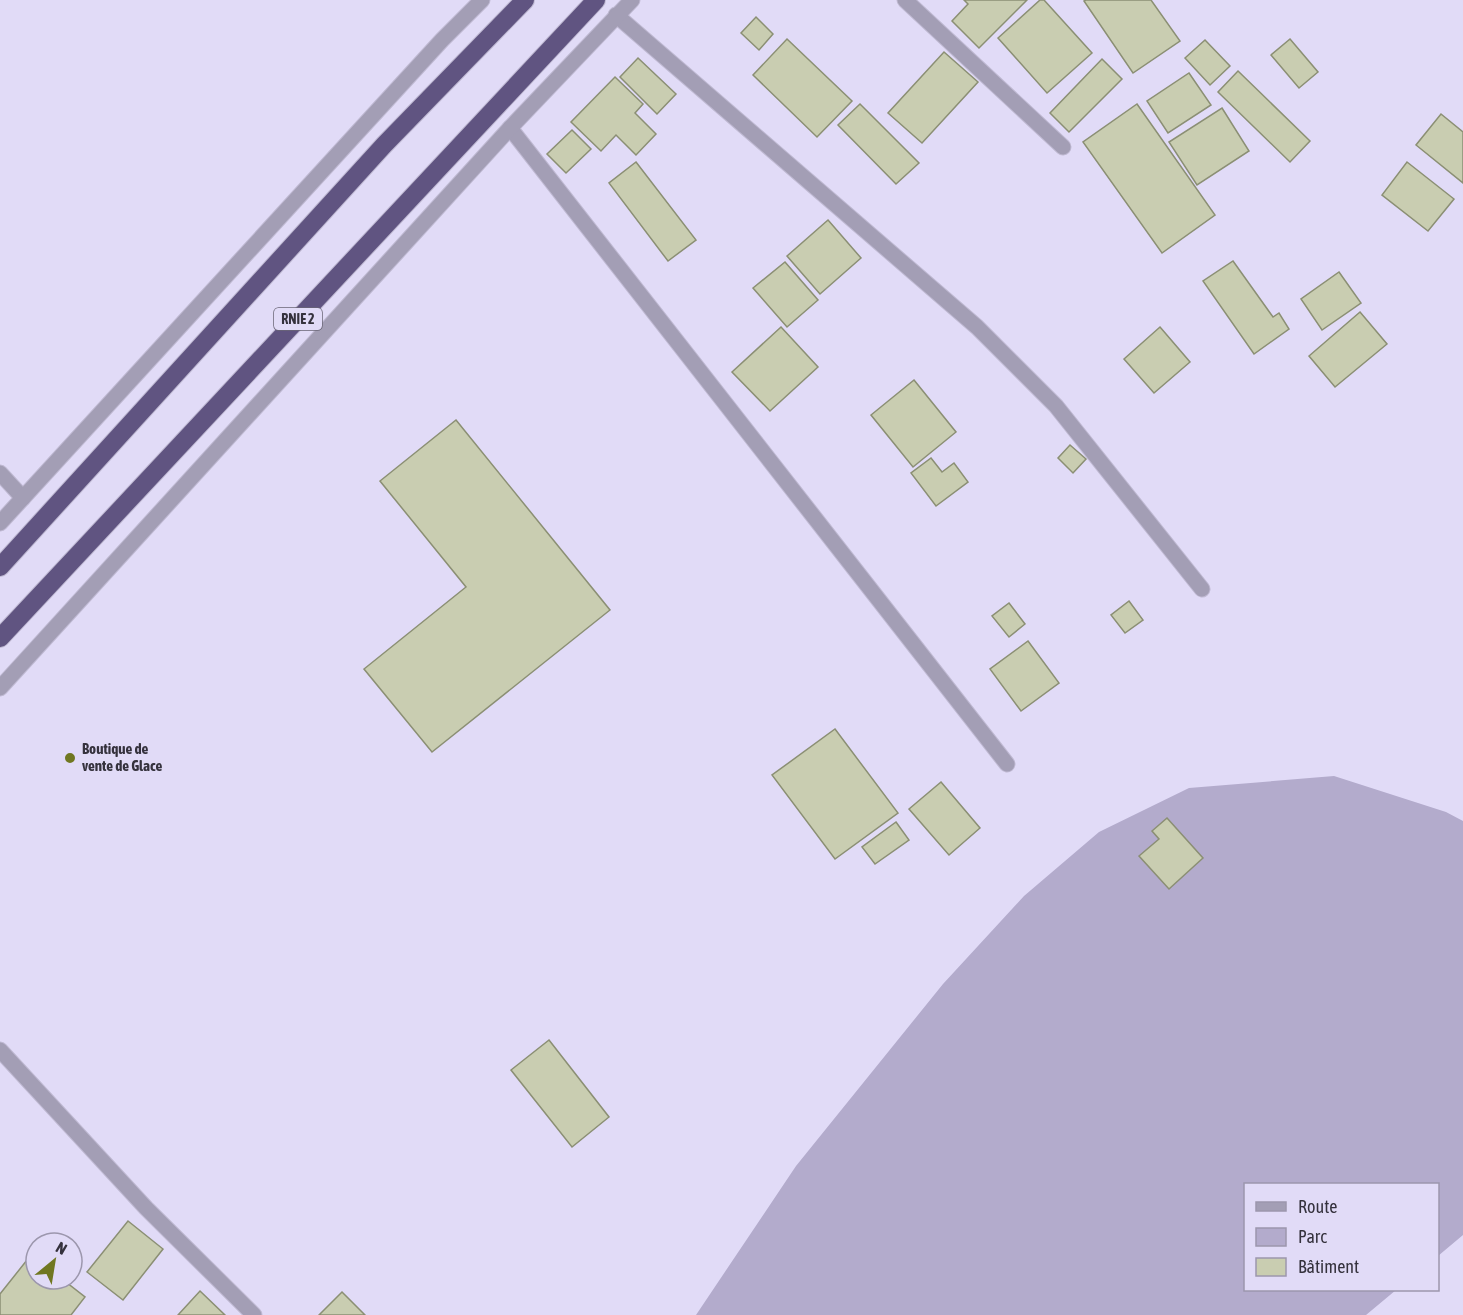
<svg xmlns="http://www.w3.org/2000/svg" width="1463" height="1315" viewBox="0 0 1463 1315" font-family="'Asap Condensed',sans-serif">
	<style>
		.green { fill: #b3abcc }
		.building { fill: #c9cdb1; stroke: #8b8f74; stroke-width: 1.5 }
		.lines { fill: none; stroke-linecap: round; stroke-linejoin: round }
		.minor-casing { stroke: #bfb9d2; stroke-width: 17 }
		.highway-casing { stroke: #bfb9d2; stroke-width: 20 }
		.minor { stroke: #a39eb5; stroke-width: 15 }
		.highway { stroke: #605481; stroke-width: 18 }
		.poi-dot { fill: #707721; stroke: #e1dbf7; stroke-width: 2 }
		.labels { text-anchor: middle; stroke-width: 5; stroke-linejoin: round; paint-order: stroke }
		.shield { fill: #e1dbf7; stroke: #696575; stroke-width: 1.5 }
		.shield-label { font-size: 14px; font-weight: bold; fill: #35323d }
		.poi-label { font-size: 15px; font-weight: bold; fill: #35323d; stroke: #e1dbf7; text-anchor: start }
	</style>
	<rect width="100%" height="100%" fill="#e1dbf7"/>
	<!-- green -->
	<path class="green" d="M1334,776L1446,812L1463,821V1235L1438,1256V1184H1246V1290H1396L1366,1315H696L796,1166L943,984L1024,896L1099,832L1189,788Z"/>
	<!-- building -->
	<g class="building">
		<path d="M964,0H1027L979,48L952,21L968,4Z"/>
		<path d="M1040,0H1044L1092,53L1047,93L998,38Z"/>
		<path d="M1086,0H1151L1180,41L1133,73L1084,1Z"/>
		<path d="M756,17L773,34L759,50L741,33Z"/>
		<path d="M787,39L852,101L817,137L753,75Z"/>
		<path d="M1290,39L1318,72L1299,88L1271,55Z"/>
		<path d="M1205,40L1230,66L1210,85L1185,58Z"/>
		<path d="M944,52L978,82L922,143L888,113Z"/>
		<path d="M638,58L676,94L657,114L620,77Z"/>
		<path d="M1102,59L1122,79L1069,132L1050,113Z"/>
		<path d="M1238,71L1310,141L1290,162L1218,92Z"/>
		<path d="M1189,73L1211,105L1168,133L1147,101Z"/>
		<path d="M615,77L643,104L635,113L656,134L636,155L616,135L601,151L571,122Z"/>
		<path d="M860,104L919,163L896,184L838,125Z"/>
		<path d="M1137,104L1215,215L1162,253L1083,142Z"/>
		<path d="M1222,108L1249,151L1197,185L1169,142Z"/>
		<path d="M1441,114L1463,132V183L1416,145Z"/>
		<path d="M572,130L591,149L566,173L547,154Z"/>
		<path d="M636,162L696,240L668,261L609,183Z"/>
		<path d="M1407,162L1454,199L1428,231L1382,195Z"/>
		<path d="M828,220L861,258L820,294L787,256Z"/>
		<path d="M1233,261L1273,317L1279,313L1289,329L1254,354L1203,281Z"/>
		<path d="M785,262L818,300L787,327L753,288Z"/>
		<path d="M1339,272L1361,303L1322,330L1301,299Z"/>
		<path d="M1360,312L1387,344L1335,387L1309,356Z"/>
		<path d="M781,327L818,367L770,411L732,372Z"/>
		<path d="M1160,327L1190,362L1154,393L1124,359Z"/>
		<path d="M914,380L956,432L913,467L871,415Z"/>
		<path d="M456,420L610,610L432,752L364,669L466,587L380,481Z"/>
		<path d="M1070,445L1086,459L1073,473L1058,458Z"/>
		<path d="M931,458L942,472L954,463L968,482L936,506L911,473Z"/>
		<path d="M1129,601L1143,620L1125,633L1111,615Z"/>
		<path d="M1009,603L1025,624L1009,637L992,616Z"/>
		<path d="M1028,641L1059,683L1021,711L990,669Z"/>
		<path d="M835,729L898,813L835,859L772,775Z"/>
		<path d="M941,782L980,828L949,855L909,809Z"/>
		<path d="M1167,818L1203,858L1169,889L1139,856L1159,839L1152,831Z"/>
		<path d="M896,822L909,840L875,864L862,847Z"/>
		<path d="M549,1040L609,1117L572,1147L511,1070Z"/>
		<path d="M128,1221L163,1249L123,1300L87,1272Z"/>
		<path d="M31,1255L36,1258V1279H62L85,1297L71,1315H0V1294Z"/>
		<path d="M200,1291L225,1315H178Z"/>
		<path d="M342,1292L365,1315H319Z"/>
	</g>
	<g class="lines">
		<defs>
			<g id="minor">
				<path d="M905,0L1063,147"/>
				<path d="M616,15L977,327L1056,406L1202,589"/>
				<path d="M510,128L1007,764"/>
				<path d="M0,473L23,498"/>
				<path d="M0,523L442,40L482,0"/>
				<path d="M0,688L510,128L632,0"/>
				<path d="M0,1050L146,1208L254,1315"/>
			</g>
			<g id="highway">
				<path d="M0,567L384,145L525,0"/>
				<path d="M0,638L596,0"/>
			</g>
		</defs>
		<!-- minor casing -->
		<use href="#minor" class="minor-casing"/>
		<!-- highway casing -->
		<use href="#highway" class="highway-casing"/>
		<!-- minor -->
		<use href="#minor" class="minor"/>
		<!-- highway -->
		<use href="#highway" class="highway"/>
	</g>
	<!-- markers -->
	<circle class="poi-dot" cx="70" cy="758" r="6"/>
	<g class="labels">
		<!-- shield labels -->
		<rect class="shield" x="274" y="308" width="48" height="22" rx="4.5"/>
		<g class="shield-label">
			<text x="298" y="324">RNIE 2</text>
		</g>
		<!-- poi labels -->
		<g class="poi-label">
			<text x="82" y="754">Boutique de<tspan x="82" dy="17">vente de Glace</tspan></text>
		</g>
	</g>
	<!-- legend -->
	<rect x="1244" y="1183" width="195" height="108" fill="#e1dbf7" stroke="#9c97ad" stroke-width="1.5"/>
	<rect x="1256" y="1202" width="30" height="9" fill="#a39eb5" stroke="#9c97ad" stroke-width="1.5"/>
	<text x="1298" y="1213" font-size="18" fill="#35323d">Route</text>
	<rect x="1256" y="1228" width="30" height="18" fill="#b3abcc" stroke="#9c97ad" stroke-width="1.5"/>
	<text x="1298" y="1243" font-size="18" fill="#35323d">Parc</text>
	<rect x="1256" y="1258" width="30" height="18" fill="#c9cdb1" stroke="#9c97ad" stroke-width="1.5"/>
	<text x="1298" y="1273" font-size="18" fill="#35323d">Bâtiment</text>
	<!-- north arrow -->
	<g transform="translate(54 1261) rotate(30)"><circle r="28" fill="#e1dbf7" stroke="#9c97ad" stroke-width="1.5"/>
	<path d="M0-4.5L10 22L0 15L-10 22Z" fill="#707721"/>
	<text y="-9" font-size="16" font-weight="bold" text-anchor="middle" fill="#35323d">N</text>
	</g>
</svg>
